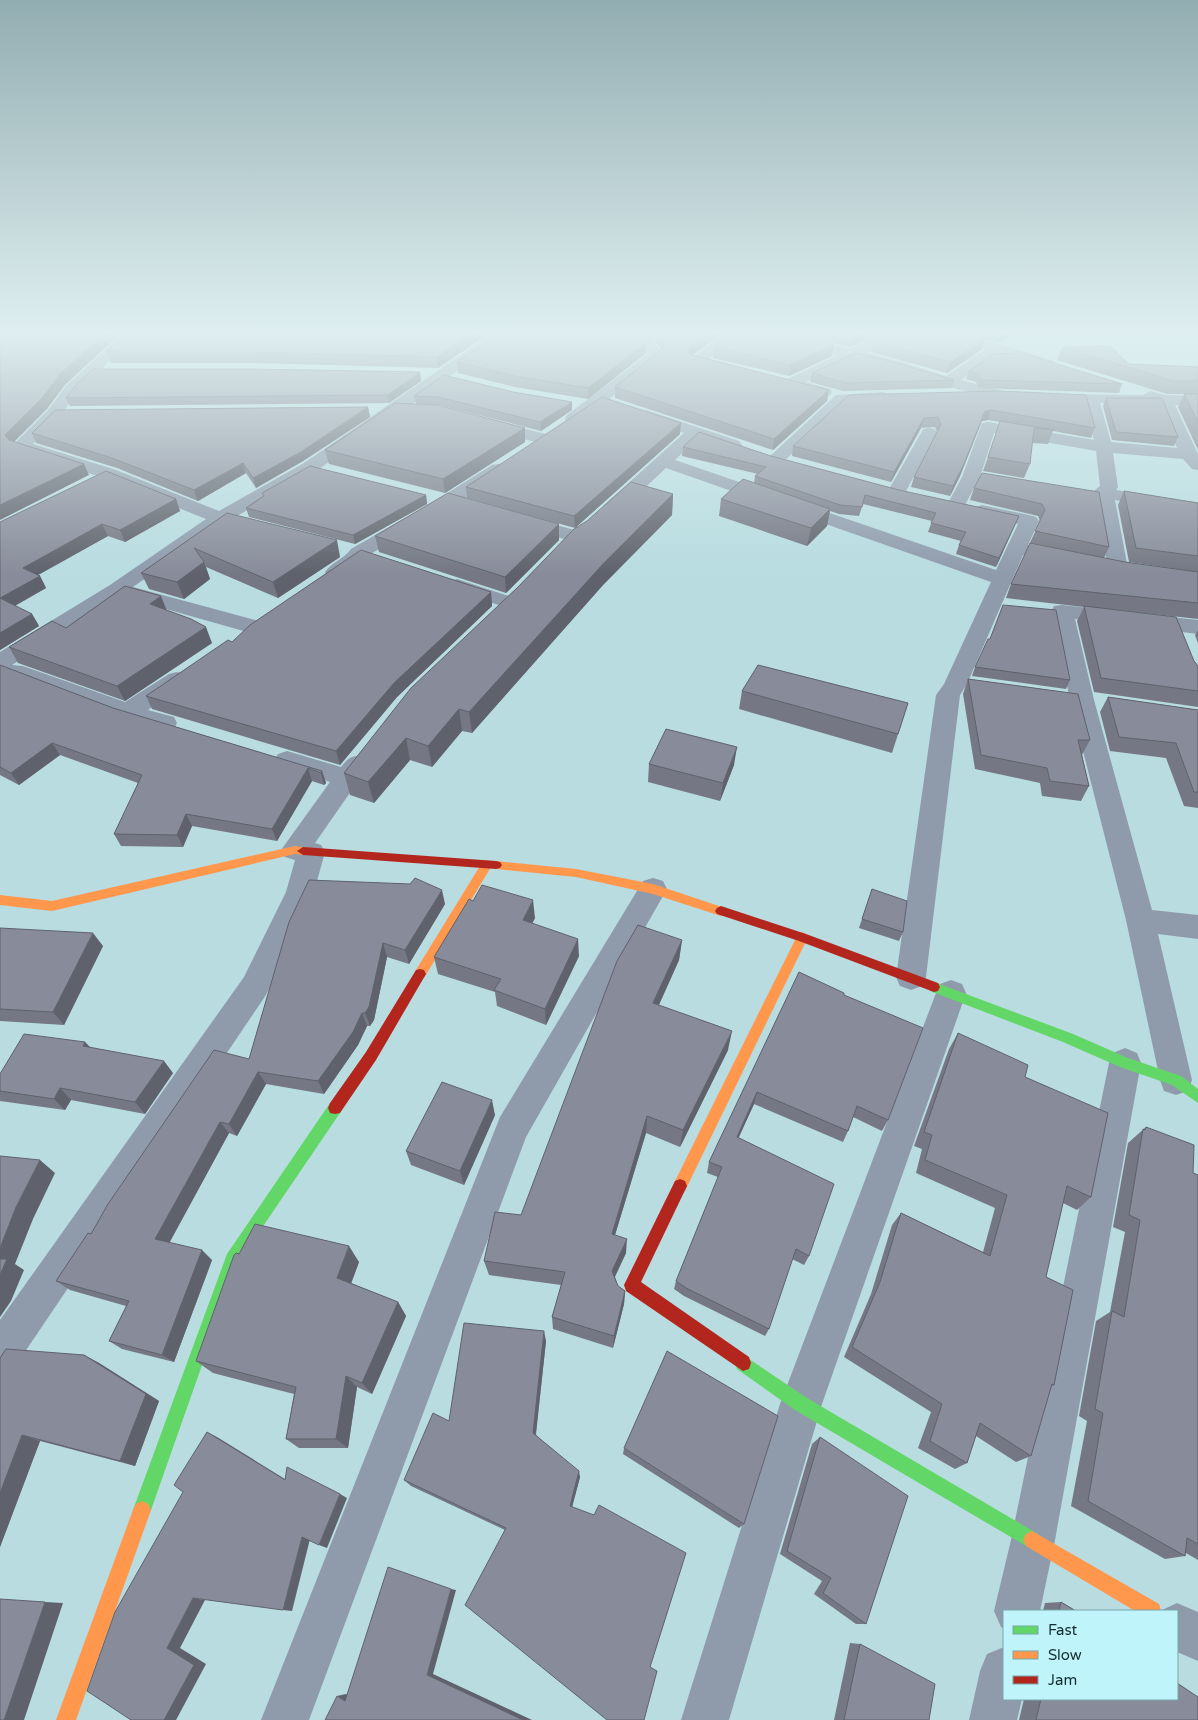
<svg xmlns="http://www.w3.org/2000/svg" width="1198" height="1720" viewBox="0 0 1198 1720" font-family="'Varela Round',sans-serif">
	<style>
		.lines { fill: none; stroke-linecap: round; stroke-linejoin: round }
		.street { fill: #8f9bab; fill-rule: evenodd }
		.fast { fill: #63d668; fill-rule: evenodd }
		.slow { fill: #ff974d; fill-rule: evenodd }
		.jam { fill: #b3261e; fill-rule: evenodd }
		.wall { fill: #757884 }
		.shaded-wall { fill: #5f626c }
		.building { fill: #888c9a; stroke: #5f626c }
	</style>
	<rect width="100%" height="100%" fill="#b8dce0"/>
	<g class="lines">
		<!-- street -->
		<g class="street">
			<path d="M122,334H137L78,392L60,416L33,444L116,470L219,511L304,463L491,334H507L400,413L316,471L237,516L264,523L267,527L264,531L257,533L223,524L133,587L262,622L265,627L262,632L254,634L120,596L12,665L23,666L125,702L169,674L177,672L185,674L189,679L185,684L148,710L174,717L177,723L174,729L165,731L120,718L7,676L4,671L6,668L0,669V652L110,585L206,519L104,478L15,450L12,446L48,410L66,386Z"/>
			<path d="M642,334H660L652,340L663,355L661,358L579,423H567L565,419L567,415L648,354L637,338Z"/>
			<path d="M724,334H740L709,359L733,365L736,368L733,371L728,373L692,364L689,361L692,358Z"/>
			<path d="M761,334H785L851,349L877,334H893L891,337L867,353L902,362L946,376L986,349L936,337L934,334C976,334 1015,349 1054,361L1057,364L1054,367L1049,369L1000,353L961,380L1003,391L1005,394L1003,397L997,399L942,385L892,368L854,359L806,382L830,389L832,392L830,395L824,397L785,386L783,383L785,380L838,355L763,337Z"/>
			<path d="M1150,391L1166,395L1198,396V406L1175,405L1198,454V470L1192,469L1183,459L1113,453L1118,487L1116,490L1198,503V515L1115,500L1128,569L1125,573L1118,575L1111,573L1108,569L1096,502L1057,496L1054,492L1057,488L1063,486L1094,491L1100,486L1096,451L994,433L980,477L965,505L963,509L956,511L949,509L947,505L962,477L982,423L988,422L1094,440L1084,403L1045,400L1043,397L1045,394L1143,395ZM1100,403L1159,405L1177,448L1111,442Z"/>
			<path d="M883,392L889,394L891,397L889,400L846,403L782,463L776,464L770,463L767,459L836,395Z"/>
			<path d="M646,410L739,441L742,445L739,449L733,450L727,449L698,438L675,460L996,570L1018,524L975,515L973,511L975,507L982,505L1029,515L1036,517L1039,521L1028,545L1070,554L1073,558L1070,562L1063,564L1023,555L967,684L960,695L926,977L922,986L911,990L900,986L896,977L936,695L944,684L991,582L666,468L618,513L611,515L604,513L602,509L604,505L684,433L640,418L638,415L640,412Z"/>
			<path d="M489,420L550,435L553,439L550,443L544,444L483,429L481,425L483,421Z"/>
			<path d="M929,428L935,429L937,433L906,491L903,495L897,497L891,495L888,491L921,433L923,429Z"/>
			<path d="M498,464L504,465L507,469L504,473L455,505L367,556C360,568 341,580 328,576L325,572C332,562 344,559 351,549L441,497L492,465Z"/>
			<path d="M522,516L586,533L589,537L586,541L579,543L515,526L512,522L515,518Z"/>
			<path d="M457,579L518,599L522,603L518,607L511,609L450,589L447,585L450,581Z"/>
			<path d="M1062,605L1198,620V634L1075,619L1094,700L1152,910L1198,915V939L1158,934L1192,1080L1188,1091L1176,1095L1164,1091L1160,1080L1126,920L1070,700L1051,611L1054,606Z"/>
			<path d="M287,751L341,767C349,757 353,754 366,758L370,764L315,843L321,845L325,852L314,892L266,995L14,1368L0,1374V1320L244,977L286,892L295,860L285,857L281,850L330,782L278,766L274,760L278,754Z"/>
			<path d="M653,878L663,881L667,889L526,1137L309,1720H261L500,1117L643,881Z"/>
			<path d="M951,980L962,984L966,993L822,1404L729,1720H681L780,1404L936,993L940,984Z"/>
			<path d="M1125,1048L1137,1053L1141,1063L1055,1540L1040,1611H1004V1629L1001,1627L994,1611L1011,1540L1109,1063L1113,1053Z"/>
			<path d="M1177,1603L1198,1612V1661L1177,1652V1611H1160Z"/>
			<path d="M1004,1647V1699H1022L1017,1720H969L980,1671L987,1654Z"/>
		</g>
		<!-- fast -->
		<g class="fast">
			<path d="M934,982L1073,1034L1128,1058L1181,1076L1198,1089V1103L1172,1085L1120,1067L1063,1042L930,991L928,987L930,983Z"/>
			<path d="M335,1102L340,1103L342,1108L340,1113L238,1263L151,1510L148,1516L142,1519L136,1516L133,1510L227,1254L330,1103Z"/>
			<path d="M743,1355L807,1398L1038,1534L1041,1540L1038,1546L1032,1549L1026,1546L795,1410L737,1369L735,1363L737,1357Z"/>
		</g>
		<!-- slow -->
		<g class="slow">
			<path d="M295,846L307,848L309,851L303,855L295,854L52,911L0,905V895L52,901Z"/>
			<path d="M487,860L492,862L496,861L576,869L653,884L725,908L727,911L725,914L721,916L653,894L576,877L496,869L491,867L424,978L420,979L416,978L414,974L416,970L483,861Z"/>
			<path d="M802,932L806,934L808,937L685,1191L680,1193L675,1191L673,1186L675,1181L798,934Z"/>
			<path d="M142,1501L148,1504L151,1510L76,1720H56L133,1510L136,1504Z"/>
			<path d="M1032,1531L1159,1604L1161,1611H1135L1026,1546L1023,1540L1026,1534Z"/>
		</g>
		<!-- jam -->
		<g class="jam">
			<path d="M303,847L496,861L500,862L502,865L500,868L496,869L303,855L297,851Z"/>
			<path d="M721,906L806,934L938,983L940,987L938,991L934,992L799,941L717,914L715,911L717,908Z"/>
			<path d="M420,969L424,970L426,974L376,1060L340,1113L335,1114L330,1113L328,1108L330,1103L366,1052L416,970Z"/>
			<path d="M680,1179L685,1181L687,1186L641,1282L749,1357L751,1363L749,1369L743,1371L626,1291L624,1285L675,1181Z"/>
		</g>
	</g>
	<!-- wall -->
	<g class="wall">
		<path d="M488,334L438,368L255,363H111L106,352Z"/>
		<path d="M498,334H641H639L646,343L645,354L588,399L515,387L458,373L457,362Z"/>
		<path d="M655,334H721L693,355L827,401L773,450L615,398V387L661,350L655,340Z"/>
		<path d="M792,334H874L851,347Z"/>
		<path d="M964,334H1009L1008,337L1000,342Z"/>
		<path d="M985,339L981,350L947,373L871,352L874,342Z"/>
		<path d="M714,347L832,356L789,376L713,358Z"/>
		<path d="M1062,347L1129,364L1198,367V450L1178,407L1184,394H1167L1057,360Z"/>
		<path d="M969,371L1122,384L1119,393L978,388L976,382L966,379Z"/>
		<path d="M812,373L954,380L952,388L843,391L810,382Z"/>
		<path d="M444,375L572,410L541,431L439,405H430L525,428V442L445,493L329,464L325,450L416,404L414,396Z"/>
		<path d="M421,381L389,403L70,406L66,398Z"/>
		<path d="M1000,391L1095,428L1091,438L1053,431L1048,444L1032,443L1030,464L1024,478L983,471L1000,422L988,420L982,421L960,476L950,496L911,487L914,477L937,432L935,427L921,428L891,482L792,456L793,446Z"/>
		<path d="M1106,398L1178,437L1174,446L1112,440L1103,406Z"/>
		<path d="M368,407L370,417L303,461L256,488L246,473L198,501L117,468L36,443L32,433Z"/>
		<path d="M680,434L575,528L467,498L466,487Z"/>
		<path d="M683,447L771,456L899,490L1019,516L1015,525L996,567L956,554L959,545L961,541L928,532L932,521L863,504L859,516L839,514L830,511L827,526L807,546L719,516L721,499L754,483L755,476L758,474L682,456Z"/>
		<path d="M974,488L1099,492L1109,547L1104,558L1125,562L1198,572V619L1099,608L1194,661L1198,666V707L1094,692L1077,621L1084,607L1006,598L1011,584L1040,521L1038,516L970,500Z"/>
		<path d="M1124,491L1198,503V572L1129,562L1118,505Z"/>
		<path d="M262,493L426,495L427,504L355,544L249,517L246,508L263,496Z"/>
		<path d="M673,494L672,515L603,585L472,733L462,731L432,767L410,760L374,803L350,795L344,773Z"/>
		<path d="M176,499L180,511L125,542L108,536L38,575L40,576L46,588L15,606L32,614L39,626L0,650V522Z"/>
		<path d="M227,513L340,557L278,598L206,567L210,579L184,599L149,589L141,573Z"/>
		<path d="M559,524V540L506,593L379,552L375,536Z"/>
		<path d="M491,592L492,606L397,697L340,765L152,709L146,696L232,642Z"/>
		<path d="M167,611L212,643L125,701L18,663L9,647L66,628Z"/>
		<path d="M1198,630V643L1195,635Z"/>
		<path d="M990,639L1070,680L1066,689L972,676L975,667Z"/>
		<path d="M0,665L113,708L322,771L326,783L324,785L312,781L277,841L192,826L183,847L121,846L114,834L138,783L60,755L19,785L0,775Z"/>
		<path d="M968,679L1090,740L1082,755L1089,786L1081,801L1042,796L1040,783L975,769L963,694Z"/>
		<path d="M742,691L908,703L892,753L739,709Z"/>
		<path d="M1108,697L1198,710V808L1184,806L1166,758L1110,751L1100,712Z"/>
		<path d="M649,764L734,765L720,801L648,782Z"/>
		<path d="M872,889L903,932L899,941L859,928Z"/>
		<path d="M473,901L535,918L532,923L579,956L546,1025L497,1006L495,992L438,974L434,957Z"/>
		<path d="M445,904L409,964L387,957L374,1020L370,1026H367L358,1045L324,1094L266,1084L237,1136L229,1133L169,1243L212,1260L174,1362L122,1349L109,1341L126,1306L70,1290L56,1281L91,1234L249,1059L289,922Z"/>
		<path d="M0,928L103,946L64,1025L0,1021Z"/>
		<path d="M682,940L679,960L659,1005L728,1050L680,1147L646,1133L615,1235L626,1253L615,1277L618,1286L625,1291L624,1304L613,1348L553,1329L552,1317L561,1285L489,1275L484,1261L521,1215Z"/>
		<path d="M799,972L844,995L888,1120L882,1131L853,1117L848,1131L843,1142L754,1104L738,1138L809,1256L804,1265L792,1259L769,1329L765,1336L684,1296L674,1289L676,1281L718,1177L707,1173L709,1162Z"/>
		<path d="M958,1033L1025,1077L1091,1197L1077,1210L1063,1203L1046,1277L1054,1385L1051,1387L1031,1456L1016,1462L976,1436L967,1463L955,1469L918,1448L931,1412L844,1357L871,1294L892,1225L901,1213L983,1252L995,1208L916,1173L922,1149L914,1146L949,1049Z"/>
		<path d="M85,1042L90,1047L173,1073L145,1114L71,1100L65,1110L0,1101V1074Z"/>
		<path d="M495,1115L464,1185L411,1165L406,1151Z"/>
		<path d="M1146,1127L1193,1173L1198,1175V1560L1186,1553L1185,1556L1165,1559L1071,1506L1087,1421L1079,1416L1096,1321L1110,1312L1125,1232L1113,1227L1128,1143Z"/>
		<path d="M359,1262L351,1283L398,1302L406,1316L372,1394L357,1387L348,1448H299L286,1439L294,1394L213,1373L196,1361Z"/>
		<path d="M546,1341L536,1435L580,1477L572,1507L650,1667L644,1720L505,1530L411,1486L404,1480L449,1421Z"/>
		<path d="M84,1355L99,1363L159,1401L135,1466L40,1441L0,1547V1358Z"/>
		<path d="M820,1437L866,1624H856L814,1594L822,1581L780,1554L812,1444Z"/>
		<path d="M624,1448L744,1524L739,1528L623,1454Z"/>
		<path d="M1061,1602L1076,1611H1043L1045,1603Z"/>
		<path d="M850,1643L860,1644L929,1720H834Z"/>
		<path d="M1024,1699H1177L1198,1720H1019Z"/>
	</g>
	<!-- shaded-wall -->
	<g class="shaded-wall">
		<path d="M0,334H7L0,337Z"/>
		<path d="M104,334H120L65,385L47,409L10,446L5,435L60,374Z"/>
		<path d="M472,334H488L438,368L437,357Z"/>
		<path d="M708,334H721L691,356L688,352L692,346Z"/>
		<path d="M858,334H874L851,347L853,337Z"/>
		<path d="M1002,334H1009L1008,337L1000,342Z"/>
		<path d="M985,339L981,350L947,373L950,362Z"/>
		<path d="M646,343L645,354L588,399V388Z"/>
		<path d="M834,345L832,356L789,376L790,365Z"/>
		<path d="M420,372L421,381L389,403L388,395Z"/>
		<path d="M829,390L827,401L773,450L774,439Z"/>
		<path d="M572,402V410L541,431L540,422Z"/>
		<path d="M368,407L370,417L303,461L256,488L253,478Z"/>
		<path d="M991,410L988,420L982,421L960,476L950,496L953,486L985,411Z"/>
		<path d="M924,418L921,428L891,482L894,472Z"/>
		<path d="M681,423L680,434L575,528L574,516Z"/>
		<path d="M525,428V442L445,493L443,479Z"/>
		<path d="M243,463L246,473L198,501L194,490Z"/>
		<path d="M84,464L89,475L0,520V505Z"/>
		<path d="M673,494L672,515L603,585L472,733L469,712L603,564Z"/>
		<path d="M426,495L427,504L355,544L353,535Z"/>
		<path d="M176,499L180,511L125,542L120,530Z"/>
		<path d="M830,509L827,526L807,546L811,528Z"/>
		<path d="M1019,516L1015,525L996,567L999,558Z"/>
		<path d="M102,524L108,536L29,580L23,568Z"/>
		<path d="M559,524V540L506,593L505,577Z"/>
		<path d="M337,540L340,557L278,598L273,582Z"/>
		<path d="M204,562L210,579L184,599L177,582Z"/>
		<path d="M40,576L46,588L7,610L0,598Z"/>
		<path d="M491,592L492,606L397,697L340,765L336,751L394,683Z"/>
		<path d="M161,596L167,611L150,604Z"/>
		<path d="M32,614L39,626L0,650V633Z"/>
		<path d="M206,627L212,643L125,701L117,686Z"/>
		<path d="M459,709L462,731L432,767L428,746Z"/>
		<path d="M406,738L410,760L374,803L368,782Z"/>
		<path d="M52,743L60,755L19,785L11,773Z"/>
		<path d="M737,747L734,765L720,801L723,783Z"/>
		<path d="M308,768L312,781L277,841L272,829Z"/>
		<path d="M322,771L326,783L324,785L321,773Z"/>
		<path d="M186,814L192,826L183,847L177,835Z"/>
		<path d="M442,890L445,904L409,964L405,950Z"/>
		<path d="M533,900L535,918L525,937L523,920Z"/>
		<path d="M93,933L103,946L64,1025L53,1012Z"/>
		<path d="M578,939L579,956L546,1025L545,1009Z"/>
		<path d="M682,940L679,960L651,1022L653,1003Z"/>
		<path d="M383,943L387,957L374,1020L370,1026L365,1013Z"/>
		<path d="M362,1013L367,1026L358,1045L324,1094L318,1081Z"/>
		<path d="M732,1031L728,1050L680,1147L683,1130Z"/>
		<path d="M85,1042L96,1054L83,1046Z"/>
		<path d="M164,1061L173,1073L145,1114L135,1102Z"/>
		<path d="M258,1072L266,1084L237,1136L229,1124Z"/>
		<path d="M60,1088L71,1100L65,1110L54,1099Z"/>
		<path d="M757,1092L754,1104L734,1148L737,1137Z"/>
		<path d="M492,1100L495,1115L464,1185L460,1171Z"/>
		<path d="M647,1116L646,1133L611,1248L612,1234Z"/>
		<path d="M220,1122L229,1133L166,1249L155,1239Z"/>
		<path d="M40,1160L55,1173L33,1219L15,1264L24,1270L11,1301L0,1317V1248L16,1207Z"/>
		<path d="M627,1239L626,1253L611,1284L612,1271Z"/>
		<path d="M349,1246L359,1262L348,1292L337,1278Z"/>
		<path d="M202,1250L212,1260L174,1362L162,1355Z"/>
		<path d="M625,1291L624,1304L613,1348L614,1336Z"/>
		<path d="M398,1302L406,1316L372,1394L362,1383Z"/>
		<path d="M544,1331L546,1341L535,1440L533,1433Z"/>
		<path d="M84,1355L99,1363L159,1401L135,1466L120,1461Z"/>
		<path d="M346,1376L357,1387L348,1448L336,1439Z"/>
		<path d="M207,1432L217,1437L293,1484L285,1480Z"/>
		<path d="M22,1435L40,1441L0,1547V1493Z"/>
		<path d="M579,1471L580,1477L571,1511L570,1506Z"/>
		<path d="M340,1494L347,1498L327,1548L319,1545Z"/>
		<path d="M302,1537L310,1539L292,1611L283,1610Z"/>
		<path d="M451,1589L456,1590L433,1674L532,1720H523L427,1675Z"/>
		<path d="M193,1598L205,1600L180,1648L206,1664L176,1720H164L167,1648Z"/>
		<path d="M45,1602L63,1603L24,1720H4Z"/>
		<path d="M346,1694L354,1699L345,1701L337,1696Z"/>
	</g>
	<!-- building -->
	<g class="building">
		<path d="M11,334H104L60,374L42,398L5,435L9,440L84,464L0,505V338Z"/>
		<path d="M125,334H472L437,357L252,352H106Z"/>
		<path d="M498,334H639L646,343L588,388L515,376L457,362Z"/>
		<path d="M658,334H708L692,346L688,352L692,355L829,390L774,439L615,387L663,348L665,343Z"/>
		<path d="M731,334H786L834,345L790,365L714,347Z"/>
		<path d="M840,334H858L853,337Z"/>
		<path d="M886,334H961L985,339L950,362L874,342Z"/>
		<path d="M1110,346L1129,364L1198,367V381H1173L1062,347Z"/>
		<path d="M856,353L893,362L954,380L845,383L812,373Z"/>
		<path d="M1022,353L1122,384L981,380L978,374L969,371L993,354Z"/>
		<path d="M93,369H253L420,372L388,395L66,398L76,385Z"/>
		<path d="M444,375L513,392L572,402L540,422L438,397L414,396Z"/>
		<path d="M1000,391L1086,395L1095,428L991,410L985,411L963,466L953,486L914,477L941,424L938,417L924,418L894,472L793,446L849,395Z"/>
		<path d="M1184,394H1198V422Z"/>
		<path d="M602,397L681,423L574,516L466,487Z"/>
		<path d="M1106,398H1162L1178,437L1116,432Z"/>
		<path d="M395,403L437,405L525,428L443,479L325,450Z"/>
		<path d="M368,407L301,452L253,478L243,463L194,490L112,458L32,433L55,410Z"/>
		<path d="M1000,421L1054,430L1034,428L1030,464L988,457Z"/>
		<path d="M699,432L771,456L899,490L1019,516L999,558L959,545L966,532L931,523L936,513L865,495L862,507L840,505L755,476L766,467L683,447Z"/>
		<path d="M310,466L426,495L353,535L246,508L264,496L262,493Z"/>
		<path d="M106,471L176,499L120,530L102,524L23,568L40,576L0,598L32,614L0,633V522Z"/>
		<path d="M982,473L1099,492L1109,547L1035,531L1045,510L1042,504L974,488Z"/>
		<path d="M743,479L830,509L811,528L721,499Z"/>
		<path d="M631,482L673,494L603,564L469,712L459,709L428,746L406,738L368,782L344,773L411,688L518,587L574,529L587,521Z"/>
		<path d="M1124,491L1198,503V556L1136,548Z"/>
		<path d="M448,493L559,524L505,577L375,536Z"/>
		<path d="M227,513L337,540L273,582L194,548L204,562L177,582L141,573Z"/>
		<path d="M1030,543L1125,562L1198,572V603L1011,584Z"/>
		<path d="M361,550L491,592L394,683L336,751L146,696L228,640L232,642L250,625Z"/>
		<path d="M125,586L161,596L150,604L191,619L206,627L117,686L9,647L52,621L66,628Z"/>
		<path d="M1003,605L1056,610L1070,680L975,667L988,639H990Z"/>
		<path d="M1084,606L1176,617L1194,661L1198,666V691L1101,678Z"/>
		<path d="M0,665L113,708L322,771L321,773L308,768L272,829L186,814L177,835L114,834L142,775L52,743L11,773L0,767Z"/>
		<path d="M758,665L908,703L898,734L742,691Z"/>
		<path d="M968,679L1078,694L1090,740H1078L1089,786L1050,781L1047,768L981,755Z"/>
		<path d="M1108,697L1198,710V792H1194L1176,743L1119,737Z"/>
		<path d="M666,729L737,747L723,783L649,764Z"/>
		<path d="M415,878L442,890L405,950L383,943L369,1007L365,1013H362L353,1032L318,1081L258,1072L229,1124L220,1122L155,1239L202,1250L162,1355L109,1341L129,1301L56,1281L88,1233L91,1234L108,1204L214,1050L249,1059L289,922L309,880L410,884Z"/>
		<path d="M482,885L533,900L523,920L578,939L545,1009L494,990L501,979L434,957L469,899L473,901Z"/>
		<path d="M872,889L907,901L903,932L862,919Z"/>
		<path d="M638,925L682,940L653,1003L732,1031L683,1130L647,1116L612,1234L627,1239L612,1271L618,1286L625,1291L614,1336L552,1317L565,1272L484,1261L495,1212L521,1215L617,961Z"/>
		<path d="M0,928L93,933L53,1012L0,1009Z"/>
		<path d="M799,972L844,993V995L923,1028L888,1120L857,1106L848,1131L757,1092L737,1137L834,1184L809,1256L796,1249L769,1329L686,1288L676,1281L722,1167L709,1162Z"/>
		<path d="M958,1033L1028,1065L1025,1077L1108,1113L1091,1197L1067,1186L1046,1277L1073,1290L1054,1385L1052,1384L1031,1456L980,1423L967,1463L930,1441L942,1404L852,1347L880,1282L901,1213L990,1256L1007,1195L925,1160L932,1135L924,1132Z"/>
		<path d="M24,1034L85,1042L83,1046L164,1061L135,1102L60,1088L54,1099L0,1091V1074Z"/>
		<path d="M442,1082L492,1100L460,1171L406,1151Z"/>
		<path d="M1146,1127L1194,1145L1193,1173L1198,1175V1544L1187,1538L1185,1556L1088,1501L1103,1413L1095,1409L1112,1311L1124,1317L1140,1220L1129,1215L1143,1129L1145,1130Z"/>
		<path d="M0,1156L40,1160L16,1207L0,1248Z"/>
		<path d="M255,1224L349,1246L337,1278L398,1302L362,1383L346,1376L336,1439H286L296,1387L196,1361L234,1255L236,1253L239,1254Z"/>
		<path d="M0,1259H7L0,1275Z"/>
		<path d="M464,1323L544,1331L533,1433L579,1471L570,1506L594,1515L599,1505L686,1553L650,1667L657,1671L644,1720H607L465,1605L506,1528L404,1480L433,1413L449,1421Z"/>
		<path d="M6,1349L84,1355L146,1394L120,1461L22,1435L0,1493V1358Z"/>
		<path d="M667,1351L778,1416L744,1524L624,1448Z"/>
		<path d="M207,1432L285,1480L287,1467L340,1494L319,1545L302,1537L283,1610L193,1598L167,1648L194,1665L164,1720H131L87,1691L115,1612L183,1492L174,1485Z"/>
		<path d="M820,1437L908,1496L866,1624L823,1593L831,1578L787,1551Z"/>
		<path d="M388,1567L451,1589L427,1675L523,1720H325L337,1696L345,1701Z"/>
		<path d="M0,1599L45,1602L4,1720H0Z"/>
		<path d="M1061,1602L1076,1611H1059Z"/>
		<path d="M860,1644L935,1684L929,1720H844Z"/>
		<path d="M1177,1683L1198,1697V1720H1036L1041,1699H1177Z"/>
	</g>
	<!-- sky -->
	<linearGradient id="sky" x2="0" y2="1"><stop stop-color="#92adb1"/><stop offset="0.58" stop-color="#dfeff1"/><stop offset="1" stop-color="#dfeff1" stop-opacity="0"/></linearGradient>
	<rect width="1198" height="574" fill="url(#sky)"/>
	<!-- legend -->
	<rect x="1003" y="1610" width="175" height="90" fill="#bff4fb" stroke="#7aa5aa"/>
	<rect x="1013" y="1626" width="25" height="8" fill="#63d668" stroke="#7aa5aa"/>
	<text x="1048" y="1635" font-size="15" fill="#122e31">Fast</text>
	<rect x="1013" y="1651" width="25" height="8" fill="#ff974d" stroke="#7aa5aa"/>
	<text x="1048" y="1660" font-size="15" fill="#122e31">Slow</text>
	<rect x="1013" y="1676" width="25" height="8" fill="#b3261e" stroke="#7aa5aa"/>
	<text x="1048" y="1685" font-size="15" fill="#122e31">Jam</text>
</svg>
